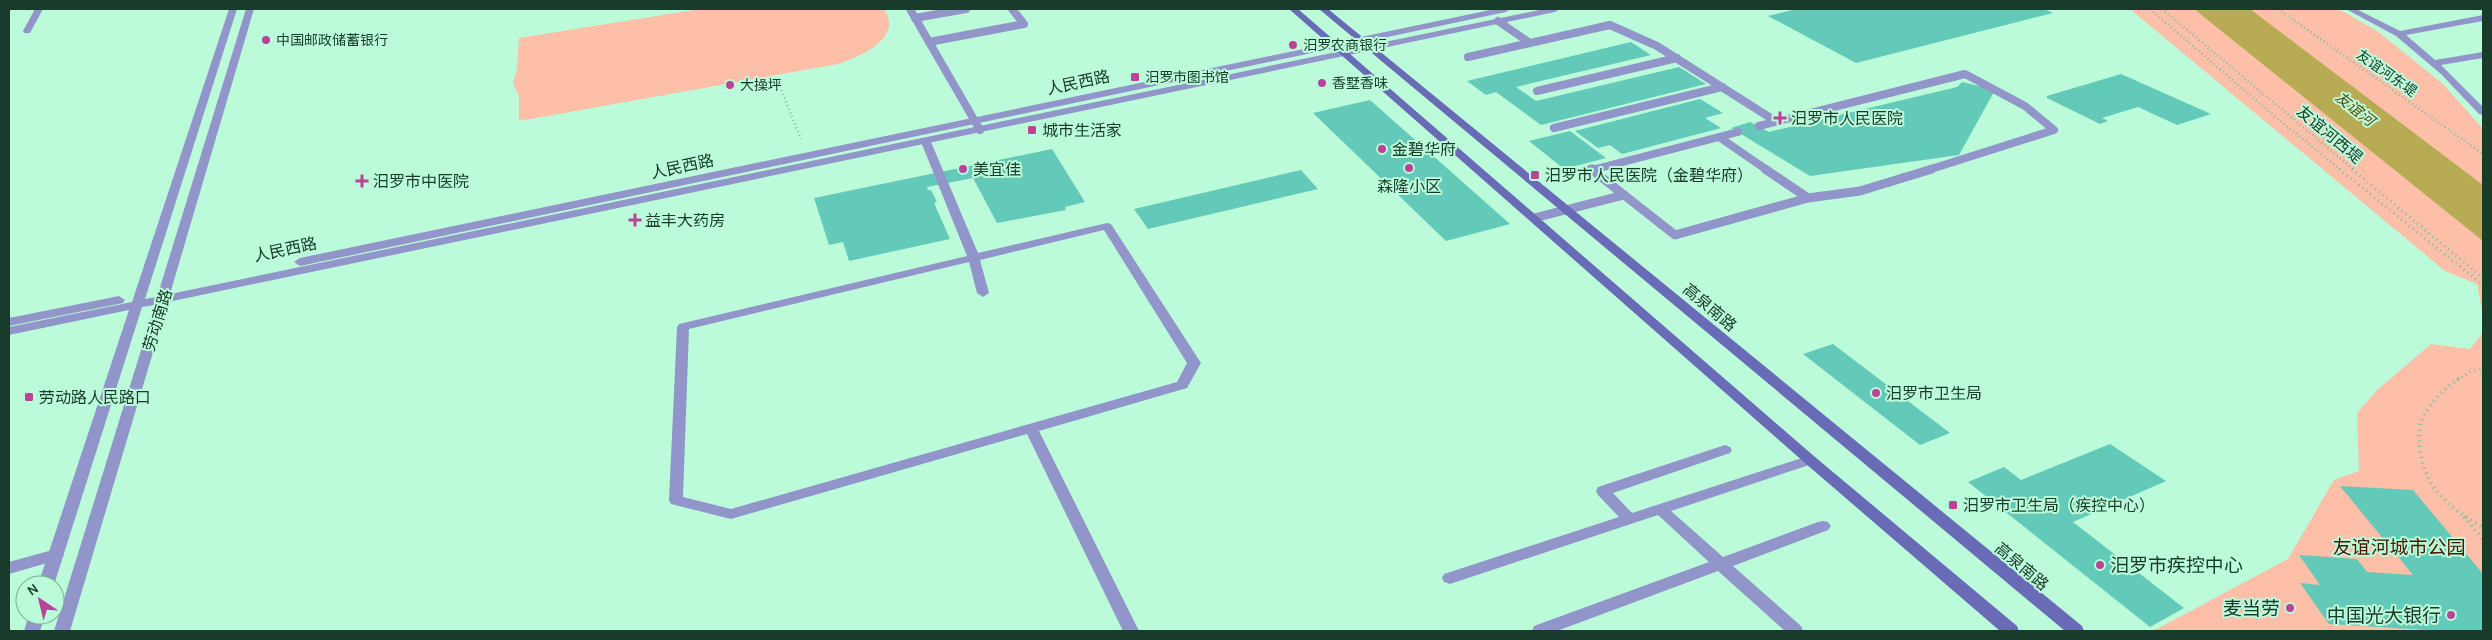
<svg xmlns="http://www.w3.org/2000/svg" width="2492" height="640" viewBox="0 0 2492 640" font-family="Karla,'Noto Sans SC',sans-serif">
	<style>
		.green { fill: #fdbfa8 }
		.water { fill: #b7ab54 }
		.building { fill: #63c9b9 }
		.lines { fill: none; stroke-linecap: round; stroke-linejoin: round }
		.path-far2 { stroke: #84ba9e; stroke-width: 2.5; stroke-dasharray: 1 3; stroke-linecap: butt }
		.path-far1 { stroke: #84ba9e; stroke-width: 3; stroke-dasharray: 1 4; stroke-linecap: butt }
		.path { stroke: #84ba9e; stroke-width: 4; stroke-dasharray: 1 4.5; stroke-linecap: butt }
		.service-far1 { stroke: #9295c9; stroke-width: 8 }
		.service { stroke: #9295c9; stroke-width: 9 }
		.minor { fill: #9295c9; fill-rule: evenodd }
		.tertiary { fill: #9295c9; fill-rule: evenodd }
		.secondary { fill: #6a6bb6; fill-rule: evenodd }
		.poi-dot { fill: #bb4397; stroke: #bbfbda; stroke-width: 2 }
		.labels { text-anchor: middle; stroke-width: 4; stroke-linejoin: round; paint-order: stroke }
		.far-poi-label { font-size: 14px; fill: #193b2b; stroke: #bbfbda; text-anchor: start }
		.far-street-label { font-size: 14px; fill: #193b2b; stroke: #bbfbda }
		.far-water-label { font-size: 15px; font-style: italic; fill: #564d07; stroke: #bbfbda }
		.street-label { font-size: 16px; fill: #193b2b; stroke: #bbfbda }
		.poi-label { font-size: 16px; fill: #193b2b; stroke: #bbfbda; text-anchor: start }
		.near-park-label { font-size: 19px; fill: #4a1701; stroke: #bbfbda }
		.near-poi-label { font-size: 19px; fill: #193b2b; stroke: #bbfbda; text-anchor: end }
	</style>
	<rect width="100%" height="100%" fill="#bbfbda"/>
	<!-- green -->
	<g class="green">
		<path d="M700,9H884C904,39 860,56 838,64L519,121V96L513,83L517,69L519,38Z"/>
		<path d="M2130,9H2339L2380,33L2444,85L2483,129V315L2477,284L2445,271Z"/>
		<path d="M2483,332V631H2153L2288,559L2334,480L2359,471L2357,413L2377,390L2431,344L2470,349Z"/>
	</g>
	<!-- water -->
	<path class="water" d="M2194,9H2250L2483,185V241Z"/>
	<!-- building -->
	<g class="building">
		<path d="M1797,9H2044L2053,13L1856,63L1768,16Z"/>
		<path d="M1631,42L1651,55L1516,87L1536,101L1679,67L1706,84L1541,125L1496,92L1486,95L1467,81Z"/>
		<path d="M2121,74L2211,114L2177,125L2138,107L2102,118L2108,121L2100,124L2047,98V96Z"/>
		<path d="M1962,82L1995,90L1959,155L1810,176L1731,128L1750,122L1769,132L1957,87Z"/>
		<path d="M1700,99L1723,113L1705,118L1721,128L1622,154L1610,145L1598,148L1575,131Z"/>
		<path d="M1370,100L1510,224L1446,241L1313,113Z"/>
		<path d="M1570,131L1606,158L1564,169L1529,141Z"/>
		<path d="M1052,149L1085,202L1065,207L1066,210L997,223L973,178L927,187L928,190H931L937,202L934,203L950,239L849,261L843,242L829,245L814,198Z"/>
		<path d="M1301,170L1318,189L1148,229L1134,209Z"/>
		<path d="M1833,344L1950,433L1920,445L1803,354Z"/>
		<path d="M2110,444L2166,481L2073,522L2184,608L2150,627L1968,482L2004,467L2021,480Z"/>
		<path d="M2340,486L2413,490L2483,574V631H2443L2329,624L2300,583L2320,585L2299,555L2357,559L2367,572L2413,575Z"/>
	</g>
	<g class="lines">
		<!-- path-far2 -->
		<g class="path-far2">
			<path d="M2150,9L2266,109L2341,170"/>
			<path d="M2162,9L2354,170"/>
			<path d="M2278,9L2483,154"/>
			<path d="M777,79L801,139"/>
		</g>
		<!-- path-far1 -->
		<g class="path-far1">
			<path d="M2339,169L2483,285"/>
			<path d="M2352,169L2483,278"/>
			<path d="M2457,380L2472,371L2483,369"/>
		</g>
		<!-- path -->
		<g class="path">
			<path d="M2459,379C2445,387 2427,406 2421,422C2415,437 2423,472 2432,485C2444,503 2465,517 2483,527"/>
			<path d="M2464,517L2483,539"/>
		</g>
		<!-- service-far1 -->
		<g class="service-far1">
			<path d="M910,9L980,130"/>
			<path d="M915,18L966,9"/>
			<path d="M1498,21L1530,43"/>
			<path d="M929,42L1024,24L1012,9"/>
			<path d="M1468,57L1610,25L1657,46L1777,122"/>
			<path d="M1537,91L1677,58"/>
			<path d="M1759,126L1965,74L2025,106L2054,130L1928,170"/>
			<path d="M1554,128L1722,87"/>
			<path d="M1719,137L1738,132"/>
			<path d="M1592,170L1719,137L1767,170"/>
		</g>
		<!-- service -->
		<g class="service">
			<path d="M1593,169H1591L1675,235L1808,198L1765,169"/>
			<path d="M1808,198L1860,191L1932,169"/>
			<path d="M1534,218L1624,195"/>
		</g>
		<!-- minor -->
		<g class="minor">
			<path d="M35,9H43L30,33H24L23,31Z"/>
			<path d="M2346,9H2356L2400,31L2483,15V21L2406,35L2435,60L2483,52V58L2441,65L2483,107V115L2479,114L2441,74L2396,36Z"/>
			<path d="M926,139L931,142L978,253L1107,223L1111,224L1201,363L1187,388L1039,431L1139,631H1123L1027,434L731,519L671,504L669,500L677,327L679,324L967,256L921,142ZM1104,230L1187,363L1177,382L731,509L683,497L689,329L969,262L977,293L983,297L989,293L980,260Z"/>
			<path d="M1725,445L1730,447L1732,450L1730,453L1613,493L1632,513L1805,457H1815L1817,460L1815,463L1671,511L1723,557L1818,522L1823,521L1828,522L1831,526L1828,530L1733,566L1801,626L1803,631H1785L1718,571L1557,631H1532L1534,626L1709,562L1658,515L1450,584L1444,582L1442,578L1444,574L1619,517L1598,495L1596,491L1598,487Z"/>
			<path d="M56,549L61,551L64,555L61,559L9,574V562Z"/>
		</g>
		<!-- tertiary -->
		<g class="tertiary">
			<path d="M229,9H237L145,299L157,297L246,9H254L170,294L1544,9H1559L1555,12L168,302L70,631H54L155,305L142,307L54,585H38L129,310L9,335V327L132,302Z"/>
			<path d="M1495,9H1510L1506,12L300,266L294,262L300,258Z"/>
			<path d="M119,296L125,300L123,303L9,326V318Z"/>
			<path d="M29,615H45L40,631H24Z"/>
		</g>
		<!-- secondary -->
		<g class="secondary">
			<path d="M1289,9H1298L1815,457L2017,626L2019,631H2000L1805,463Z"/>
			<path d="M1319,9H1328L2082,626L2084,631H2065Z"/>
		</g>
	</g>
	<!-- markers -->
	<g class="poi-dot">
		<circle cx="266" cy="40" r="5"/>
		<circle cx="1293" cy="45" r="5"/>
		<rect x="1130" y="72" width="10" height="10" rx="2.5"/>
		<circle cx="1322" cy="83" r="5"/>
		<circle cx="730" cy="85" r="5"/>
		<path d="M1777.5 110.5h5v5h5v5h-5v5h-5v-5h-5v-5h5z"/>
		<rect x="1027" y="125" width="10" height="10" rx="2.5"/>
		<circle cx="1382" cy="149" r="5"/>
		<circle cx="1409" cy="168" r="5"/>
		<circle cx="963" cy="169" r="5"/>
		<rect x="1530" y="170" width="10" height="10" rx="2.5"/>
		<path d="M359.5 173.5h5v5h5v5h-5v5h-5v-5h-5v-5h5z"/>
		<path d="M632.5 212.5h5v5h5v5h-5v5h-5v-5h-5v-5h5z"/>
		<circle cx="1876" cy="393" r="5"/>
		<rect x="24" y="392" width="10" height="10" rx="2.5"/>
		<rect x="1948" y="500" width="10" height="10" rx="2.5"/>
		<circle cx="2100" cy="565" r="5"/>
		<circle cx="2290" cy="608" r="5"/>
		<circle cx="2451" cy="615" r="5"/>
	</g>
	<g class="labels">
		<!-- far-poi labels -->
		<g class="far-poi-label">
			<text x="276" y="45">中国邮政储蓄银行</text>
			<text x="1303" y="50">汨罗农商银行</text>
			<text x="1145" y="82">汨罗市图书馆</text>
			<text x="1332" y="88">香墅香味</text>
			<text x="740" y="90">大操坪</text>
		</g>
		<!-- far-street labels -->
		<g class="far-street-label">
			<text transform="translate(2387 73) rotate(35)" y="5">友谊河东堤</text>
		</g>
		<!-- far-water labels -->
		<g class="far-water-label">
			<text transform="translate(2355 109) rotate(38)" y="5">友谊河</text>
		</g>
		<!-- street labels -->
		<g class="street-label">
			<text transform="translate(1078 82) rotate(-12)" y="6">人民西路</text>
			<text transform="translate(2330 134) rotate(40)" y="6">友谊河西堤</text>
			<text transform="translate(682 166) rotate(-12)" y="6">人民西路</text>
			<text transform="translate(285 249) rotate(-12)" y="6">人民西路</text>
			<text transform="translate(1710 307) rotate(40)" y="6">高泉南路</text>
			<text transform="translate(157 320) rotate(-73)" y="6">劳动南路</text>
			<text transform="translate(2022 566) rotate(40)" y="6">高泉南路</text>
		</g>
		<!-- poi labels -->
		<g class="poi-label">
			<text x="1791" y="124">汨罗市人民医院</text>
			<text x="1042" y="136">城市生活家</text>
			<text x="1392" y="155">金碧华府</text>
			<text x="973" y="175">美宜佳</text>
			<text x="1545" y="181">汨罗市人民医院（金碧华府）</text>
			<text x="373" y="187">汨罗市中医院</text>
			<text x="1409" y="192" text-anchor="middle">森隆小区</text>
			<text x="645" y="226">益丰大药房</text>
			<text x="1886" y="399">汨罗市卫生局</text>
			<text x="39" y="403">劳动路人民路口</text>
			<text x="1963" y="511">汨罗市卫生局（疾控中心）</text>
		</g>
		<!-- near-park labels -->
		<g class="near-park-label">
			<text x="2399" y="554">友谊河城市公园</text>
		</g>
		<!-- near-poi labels -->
		<g class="near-poi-label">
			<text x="2110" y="572" text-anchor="start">汨罗市疾控中心</text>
			<text x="2280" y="615">麦当劳</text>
			<text x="2441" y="622">中国光大银行</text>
		</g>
	</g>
	<!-- border -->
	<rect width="2492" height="640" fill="none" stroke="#193b2b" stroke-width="20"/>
	<!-- north arrow -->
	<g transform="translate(40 600) rotate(325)"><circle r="24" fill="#bbfbda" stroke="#7aae94"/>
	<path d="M0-4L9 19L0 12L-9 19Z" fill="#bb4397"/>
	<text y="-8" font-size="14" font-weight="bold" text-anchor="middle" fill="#193b2b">N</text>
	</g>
</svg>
